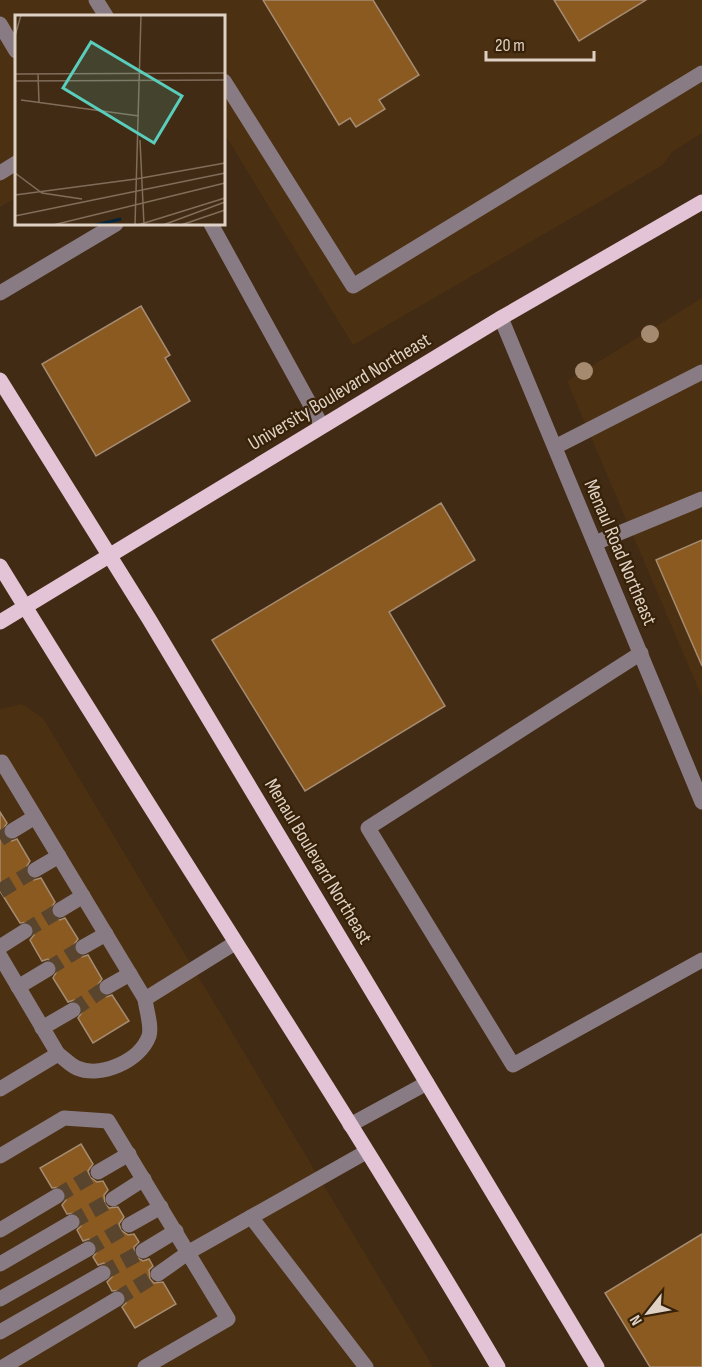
<svg xmlns="http://www.w3.org/2000/svg" width="702" height="1367" viewBox="0 0 702 1367" font-family="'Sofia Sans Condensed',sans-serif">
	<style>
		.built { fill: #4b3012 }
		.building { fill: #8a5a21; stroke: #a58b71; stroke-width: 1.5 }
		.lines { fill: none; stroke-linecap: round; stroke-linejoin: round }
		.minor-tunnel { stroke: #59442e; stroke-width: 15; stroke-dasharray: 15 8; stroke-linecap: butt }
		.minor { stroke: #897b83; stroke-width: 15 }
		.major { stroke: #e3c4d6; stroke-width: 15 }
		.tree { fill: #a58a70 }
		.labels { text-anchor: middle; stroke-width: 4.5; stroke-linejoin: round; paint-order: stroke }
		.street-label { font-size: 20px; fill: #dfd1c4; stroke: #372209 }
		.inset-river { fill: none; stroke: #02233a; stroke-width: 3 }
		.inset-road { fill: none; stroke: #806d5a; stroke-width: 1.5 }
		.view { fill: #5acebd; fill-opacity: 0.15; stroke: #5acebd; stroke-width: 3 }
		.inset-edge { fill: none; stroke: #dfd1c4; stroke-width: 3 }
	</style>
	<rect width="100%" height="100%" fill="#412b14"/>
	<!-- built -->
	<g class="built">
		<path d="M0,0H702V133L672,152L663,165L353,345L224,133V16H16V198L0,207Z"/>
		<path d="M702,298V697L567,381Z"/>
		<path d="M22,704L43,718L433,1367H0V709Z"/>
	</g>
	<!-- building -->
	<g class="building">
		<path d="M263,0H373L419,75L379,100L385,109L356,127L350,118L339,125Z"/>
		<path d="M554,0H646L579,41Z"/>
		<path d="M141,306L170,355L165,358L190,401L96,456L42,364Z"/>
		<path d="M441,503L475,560L389,612L445,706L305,791L212,640Z"/>
		<path d="M702,540V666L656,560Z"/>
		<path d="M0,812L7,823L2,831L4,837L12,841L17,839L30,861L25,869L27,875L34,880L41,878L55,902L50,910L52,916L60,920L65,918L78,939L73,946L75,952L82,957L88,955L102,979L97,986L99,992L106,997L112,995L129,1021L93,1043L78,1018L83,1011L81,1005L74,1000L68,1002L53,978L58,969L56,964L48,959L42,961L30,940L34,935L33,926L29,922L20,923L0,891Z"/>
		<path d="M81,1144L93,1164L88,1171L90,1177L97,1182L103,1181L108,1190L104,1195L105,1204L109,1208L118,1207L124,1217L119,1224L121,1230L128,1235L134,1234L139,1242L134,1247V1256L143,1261L149,1259L153,1266L149,1270L150,1279L154,1283L163,1282L176,1304L135,1328L122,1307L126,1303V1295L121,1290L112,1291L107,1282L112,1277L111,1268L104,1263L98,1265L93,1257L98,1250L96,1244L89,1239L83,1241L77,1230L81,1226V1218L76,1213L67,1214L62,1205L66,1200V1192L61,1187L52,1188L40,1168Z"/>
		<path d="M702,1234V1367H650L605,1293Z"/>
	</g>
	<g class="lines">
		<!-- minor-tunnel -->
		<g class="minor-tunnel">
			<path d="M0,839L12,831"/>
			<path d="M0,891L35,870"/>
			<path d="M25,931L60,910"/>
			<path d="M48,969L83,947"/>
			<path d="M73,1010L107,987"/>
			<path d="M57,1196L98,1172"/>
			<path d="M72,1222L113,1199"/>
			<path d="M88,1249L129,1225"/>
			<path d="M103,1273L143,1251"/>
			<path d="M117,1299L158,1274"/>
		</g>
		<!-- minor -->
		<g class="minor">
			<path d="M96,0L106,16"/>
			<path d="M0,24L16,51"/>
			<path d="M224,81L353,286L702,73"/>
			<path d="M0,173L16,163"/>
			<path d="M211,224L322,426"/>
			<path d="M0,293L116,224"/>
			<path d="M501,318L702,802"/>
			<path d="M555,447L702,372"/>
			<path d="M595,543L702,499"/>
			<path d="M641,653L368,828L513,1065L702,960"/>
			<path d="M0,763L2,762L145,999L235,943"/>
			<path d="M12,831L35,817"/>
			<path d="M35,870L59,856"/>
			<path d="M60,910L83,896"/>
			<path d="M0,947L25,931"/>
			<path d="M83,947L106,934"/>
			<path d="M0,956L58,1054L0,1089"/>
			<path d="M18,987L48,969"/>
			<path d="M107,987L130,974"/>
			<path d="M42,1028L73,1010"/>
			<path d="M58,1054C64,1058 70,1065 77,1068C101,1078 140,1061 149,1036C152,1026 146,1009 145,999"/>
			<path d="M350,1125L427,1083"/>
			<path d="M0,1156L64,1118L108,1121L228,1319L145,1367"/>
			<path d="M98,1172L129,1154"/>
			<path d="M113,1199L144,1179"/>
			<path d="M251,1217L366,1367"/>
			<path d="M129,1225L161,1207"/>
			<path d="M0,1230L57,1196"/>
			<path d="M143,1251L176,1231"/>
			<path d="M0,1264L72,1222"/>
			<path d="M158,1274L189,1252L366,1152"/>
			<path d="M0,1299L88,1249"/>
			<path d="M0,1332L103,1273"/>
			<path d="M3,1367L117,1299"/>
		</g>
		<!-- major -->
		<g class="major">
			<path d="M0,380L149,619L597,1367"/>
			<path d="M0,566C164,834 338,1096 498,1367"/>
			<path d="M0,622L501,318L702,202"/>
		</g>
	</g>
	<!-- trees -->
	<g class="tree">
		<circle cx="650" cy="334" r="9"/>
		<circle cx="584" cy="371" r="9"/>
	</g>
	<g class="labels">
		<!-- street labels -->
		<g class="street-label">
			<text transform="translate(339 391) rotate(-31)" y="7">University Boulevard Northeast</text>
			<text transform="translate(621 552) rotate(67)" y="7">Menaul Road Northeast</text>
			<text transform="translate(319 861) rotate(59)" y="7">Menaul Boulevard Northeast</text>
		</g>
	</g>
	<!-- overview -->
	<g transform="translate(15 15)">
		<rect width="210" height="210" fill="#412b14"/>
		<path class="inset-river" d="M81,210L106,204"/>
		<path class="inset-road" d="M0,21L6,0M0,59L210,58M23,59L24,87M0,66L210,65M6,85L124,101M125,125L129,210M0,158L27,178L67,184M121,164L210,148M0,180L121,164M0,201L210,158M38,210L210,168M120,210L126,0M123,210L210,183M148,210L210,187M166,210L210,195"/>
		<path class="view" d="M76,27L167,81L139,128L48,73Z"/>
		<rect width="210" height="210" class="inset-edge"/>
	</g>
	<!-- north arrow -->
	<g transform="translate(648 1313) rotate(239)" stroke="#372209" stroke-width="4.5" paint-order="stroke">
	<path d="M0-4.5L10 22L0 15L-10 22Z" fill="#dfd1c4"/>
	<text y="-9" font-size="16" font-weight="bold" text-anchor="middle" fill="#dfd1c4">N</text>
	</g>
	<!-- scale -->
	<path d="M486 51v9h108v-9" fill="none" stroke="#dfd1c4" stroke-width="3"/>
	<text x="495" y="51" font-size="18" fill="#dfd1c4" stroke="#372209" stroke-width="4.5" paint-order="stroke">20 m</text>
</svg>
